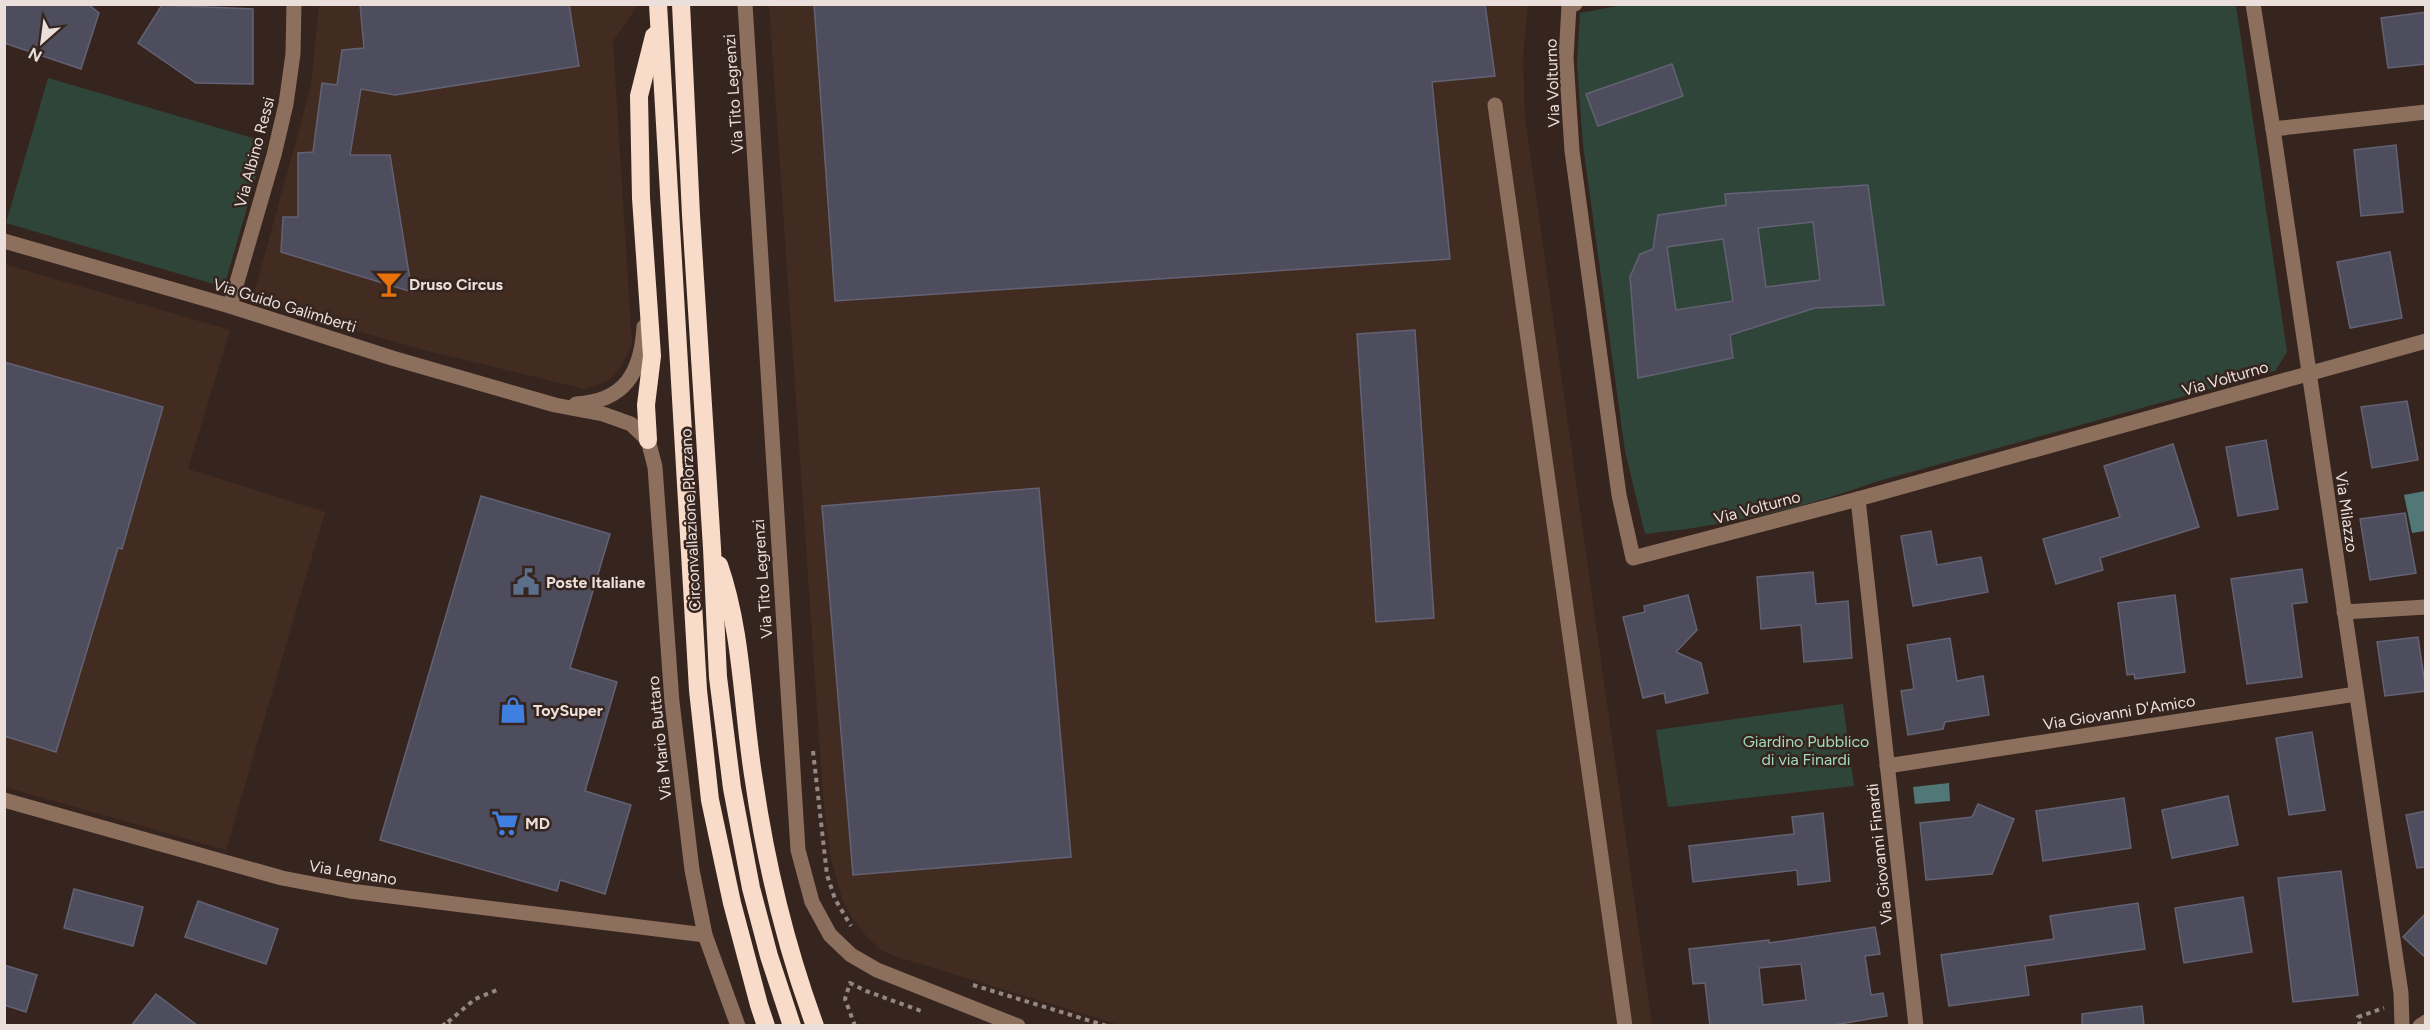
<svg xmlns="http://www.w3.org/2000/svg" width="2430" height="1030" viewBox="0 0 2430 1030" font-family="Figtree,sans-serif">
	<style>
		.built { fill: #422b21 }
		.green { fill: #304539 }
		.water { fill: #517877 }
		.building { fill: #4e4d5e; stroke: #636274; stroke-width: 1.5; fill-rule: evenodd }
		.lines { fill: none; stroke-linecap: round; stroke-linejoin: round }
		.path { stroke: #968782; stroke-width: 4; stroke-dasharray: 4.5 4.5; stroke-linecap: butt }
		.minor { stroke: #8d6f5d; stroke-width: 15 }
		.highway { stroke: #f9dbc9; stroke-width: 18 }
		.labels { text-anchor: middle; stroke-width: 5; stroke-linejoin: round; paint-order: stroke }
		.street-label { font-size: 16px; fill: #ebdfdb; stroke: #36251f }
		.poi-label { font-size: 16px; font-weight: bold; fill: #ebdfdb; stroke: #36251f; text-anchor: start }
		.park-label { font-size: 16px; fill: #a1daba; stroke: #36251f }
	</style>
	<rect width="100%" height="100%" fill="#36251f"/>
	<!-- built -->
	<g class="built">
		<path d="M319,5H638L613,41L632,344L622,365L609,380L584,389L424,350L263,304L257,299L255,290L311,86Z"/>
		<path d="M769,5H1528L1523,59L1525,117L1652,1025H1120L894,956L881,950L866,936L853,919L842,899L830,854L823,796Z"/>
		<path d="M4,264L230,330L188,469L325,512L226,850L5,787Z"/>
	</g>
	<!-- green -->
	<g class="green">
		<path d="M1628,4L2236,5L2287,352L2275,371L1875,482C1801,509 1723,526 1645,534L1625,451L1583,145L1577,64L1580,13Z"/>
		<path d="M48,78L266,142L224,287L6,223Z"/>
		<path d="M1843,704L1854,786L1668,807L1656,730Z"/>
	</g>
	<!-- water -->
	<g class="water">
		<path d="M2425,491V531L2412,533L2404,495Z"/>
		<path d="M1949,783L1950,801L1915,804L1913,787Z"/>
	</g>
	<!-- building -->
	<g class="building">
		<path d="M4,4H88L99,13L81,69L4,43Z"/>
		<path d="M360,4H569L579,66L395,95L361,89L350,155H390L412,292L281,252L283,217H298V153L313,152L322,83L337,85L342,50L364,48Z"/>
		<path d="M814,4H1485L1495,76L1432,82L1450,259L835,301Z"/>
		<path d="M162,5L253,9V84L196,83L138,43Z"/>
		<path d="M2426,12V64L2388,68L2381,18Z"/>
		<path d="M1672,64L1683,96L1598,126L1586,94Z"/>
		<path d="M2396,145L2403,212L2361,216L2354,150Z"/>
		<path d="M1868,185L1884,305L1815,308L1730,335L1733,358L1638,378L1630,277L1640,254L1653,249L1658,215L1726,205L1725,194ZM1813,222L1820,280L1766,287L1758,228ZM1723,239L1733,301L1676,310L1667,247Z"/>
		<path d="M2390,252L2402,318L2350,328L2337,262Z"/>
		<path d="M1415,330L1434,618L1376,622L1357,334Z"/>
		<path d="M4,362L163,407L122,549L118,548L56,752L4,736Z"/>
		<path d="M2407,401L2418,460L2372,468L2361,407Z"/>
		<path d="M2266,440L2278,509L2238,516L2226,447Z"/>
		<path d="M2173,444L2199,527L2100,558L2103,570L2056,584L2043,539L2120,517L2104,466Z"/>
		<path d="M1039,488L1071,857L853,875L822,506Z"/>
		<path d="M481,496L610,534L570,668L617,682L585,791L631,805L605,894L560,880L557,891L380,840Z"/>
		<path d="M2405,513L2416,573L2370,580L2360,519Z"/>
		<path d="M1931,531L1937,565L1981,557L1988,592L1913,606L1901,536Z"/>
		<path d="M2302,569L2307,602L2292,604L2302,677L2247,684L2231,579Z"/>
		<path d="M1813,572L1816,604L1848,601L1852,658L1804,662L1801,625L1761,629L1757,577Z"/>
		<path d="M1688,595L1697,630L1676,652L1701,663L1708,693L1666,703L1664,693L1643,698L1623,617L1645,612L1644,606Z"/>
		<path d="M2175,595L2185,672L2135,679L2134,674L2127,675L2118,603Z"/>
		<path d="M2418,637L2426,691L2385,696L2377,642Z"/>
		<path d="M1950,638L1957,681L1983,676L1989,715L1945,722L1943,729L1908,735L1901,691L1914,689L1907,645Z"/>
		<path d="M2312,732L2325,810L2289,815L2276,738Z"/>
		<path d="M2228,796L2238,845L2172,858L2162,810Z"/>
		<path d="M2124,798L2131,848L2043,861L2036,811Z"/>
		<path d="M1978,804L2014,819L1992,874L1926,880L1920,823L1972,817Z"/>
		<path d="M2426,811V867L2417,868L2406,815Z"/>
		<path d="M1823,813L1830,881L1798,885L1797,870L1693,882L1689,846L1794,834L1792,817Z"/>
		<path d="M2341,871L2358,995L2293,1002L2278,878Z"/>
		<path d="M74,889L143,907L133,946L64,928Z"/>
		<path d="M2243,897L2252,952L2184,963L2175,908Z"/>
		<path d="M198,901L278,929L266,964L185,937Z"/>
		<path d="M2138,903L2145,949L2025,966L2029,995L1949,1006L1941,955L2054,939L2050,916Z"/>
		<path d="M2426,913V958L2403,937Z"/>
		<path d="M1875,927L1880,954L1865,956L1871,995L1883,993L1887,1016L1828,1026H1710L1705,983L1693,984L1689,949L1769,940V943ZM1801,964L1806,1000L1763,1005L1759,968Z"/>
		<path d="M4,965L37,975L26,1012L4,1005Z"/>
		<path d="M156,994L198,1026H131Z"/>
		<path d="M2142,1006L2144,1026H2082V1014Z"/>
	</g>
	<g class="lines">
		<!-- path -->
		<g class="path">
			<path d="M813,751L827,875L835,899L851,926"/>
			<path d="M973,985L1107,1026"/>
			<path d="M448,1022L475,999L497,990"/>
			<path d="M442,1026L448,1022L450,1026"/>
			<path d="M855,1026L845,999L850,983L866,991L924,1012"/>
			<path d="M2360,1026L2358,1017L2384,1008"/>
		</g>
		<!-- minor -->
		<g class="minor">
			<path d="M745,4L798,850L812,902L830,935L851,955L877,970L1018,1026"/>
			<path d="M1575,4L1569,6L1566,58L1572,151L1619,495L1633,558L1858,499L2426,341"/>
			<path d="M2253,4L2273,129L2401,993L2402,1026"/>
			<path d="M1495,105L1625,1026"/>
			<path d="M2273,129L2426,112"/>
			<path d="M4,241L230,306L392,358L555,405L603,414L631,424L648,440L655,467L672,702L692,870L705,935L738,1026"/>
			<path d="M230,306L274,155L286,104L293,54L294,4"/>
			<path d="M576,404C625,401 641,373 644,327"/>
			<path d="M1858,499L1916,1026"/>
			<path d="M2344,612L2426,607"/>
			<path d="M1887,766L2356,694"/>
			<path d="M4,800L282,878L350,891L705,935"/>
			<path d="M2420,1026L2426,1022"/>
		</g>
		<!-- highway -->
		<g class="highway">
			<path d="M658,4L698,690L710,800L732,903L759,1005L766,1026"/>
			<path d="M681,4L691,215L712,548L718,677L732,788L751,888L769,956L792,1026"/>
			<path d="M648,440L646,405L652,356L641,198L639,96L654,36"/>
			<path d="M719,565C743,634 742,709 754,781C766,864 786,947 815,1026"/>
		</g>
	</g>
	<!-- icons -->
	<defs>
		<symbol id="bar-bare" viewBox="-9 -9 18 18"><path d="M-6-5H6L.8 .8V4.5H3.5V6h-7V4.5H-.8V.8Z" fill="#e8710a" stroke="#36251f" stroke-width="2.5" paint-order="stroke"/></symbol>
		<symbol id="civic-bare" viewBox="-9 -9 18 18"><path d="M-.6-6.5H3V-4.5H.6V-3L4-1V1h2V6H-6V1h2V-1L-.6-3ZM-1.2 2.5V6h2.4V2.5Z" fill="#5c6f8a" stroke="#36251f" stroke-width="2.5" paint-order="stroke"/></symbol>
		<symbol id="shop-bare" viewBox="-9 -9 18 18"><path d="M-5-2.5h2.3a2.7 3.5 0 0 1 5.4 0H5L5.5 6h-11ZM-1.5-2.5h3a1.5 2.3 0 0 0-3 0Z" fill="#3f7fe0" stroke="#36251f" stroke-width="2.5" paint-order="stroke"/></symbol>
		<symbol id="supermarket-bare" viewBox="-9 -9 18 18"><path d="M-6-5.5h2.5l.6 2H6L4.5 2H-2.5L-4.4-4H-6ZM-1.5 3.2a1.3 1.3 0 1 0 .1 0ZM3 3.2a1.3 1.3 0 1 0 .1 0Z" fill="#3f7fe0" stroke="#36251f" stroke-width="2.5" paint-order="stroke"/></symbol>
	</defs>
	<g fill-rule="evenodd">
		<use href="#bar-bare" x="370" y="265" width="38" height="38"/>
		<use href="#civic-bare" x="507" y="563" width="38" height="38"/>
		<use href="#shop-bare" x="494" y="691" width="38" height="38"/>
		<use href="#supermarket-bare" x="486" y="804" width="38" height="38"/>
	</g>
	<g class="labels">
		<!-- street labels -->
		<g class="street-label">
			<text transform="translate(1552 83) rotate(-92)" y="6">Via Volturno</text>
			<text transform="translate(733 94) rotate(-94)" y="6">Via Tito Legrenzi</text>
			<text transform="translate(254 152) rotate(-75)" y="6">Via Albino Ressi</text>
			<text transform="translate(285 305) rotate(17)" y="6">Via Guido Galimberti</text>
			<text transform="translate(2225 378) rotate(-16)" y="6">Via Volturno</text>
			<text transform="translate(1757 507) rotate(-15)" y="6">Via Volturno</text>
			<text transform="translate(2347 512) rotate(82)" y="6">Via Milazzo</text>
			<text transform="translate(690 520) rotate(-93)" y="6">Circonvallazione Plorzano</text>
			<text transform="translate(762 579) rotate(-94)" y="6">Via Tito Legrenzi</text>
			<text transform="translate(2119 712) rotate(-9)" y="6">Via Giovanni D'Amico</text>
			<text transform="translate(659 738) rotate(-96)" y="6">Via Mario Buttaro</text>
			<text transform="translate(1879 854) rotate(-96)" y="6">Via Giovanni Finardi</text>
			<text transform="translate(353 872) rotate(9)" y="6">Via Legnano</text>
		</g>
		<!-- poi labels -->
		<g class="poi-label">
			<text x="409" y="290">Druso Circus</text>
			<text x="546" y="588">Poste Italiane</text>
			<text x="533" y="716">ToySuper</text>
			<text x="525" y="829">MD</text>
		</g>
		<!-- park labels -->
		<g class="park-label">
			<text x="1806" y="747">Giardino Pubblico<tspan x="1806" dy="18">di via Finardi</tspan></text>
		</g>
	</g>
	<!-- border -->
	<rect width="2430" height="1030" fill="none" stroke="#ebdfdb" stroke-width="12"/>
	<!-- north arrow -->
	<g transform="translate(42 42) rotate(208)" stroke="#36251f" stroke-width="4.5" paint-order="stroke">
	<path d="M0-4.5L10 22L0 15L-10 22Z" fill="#ebdfdb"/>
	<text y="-9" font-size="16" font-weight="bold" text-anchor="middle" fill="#ebdfdb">N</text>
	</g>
</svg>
